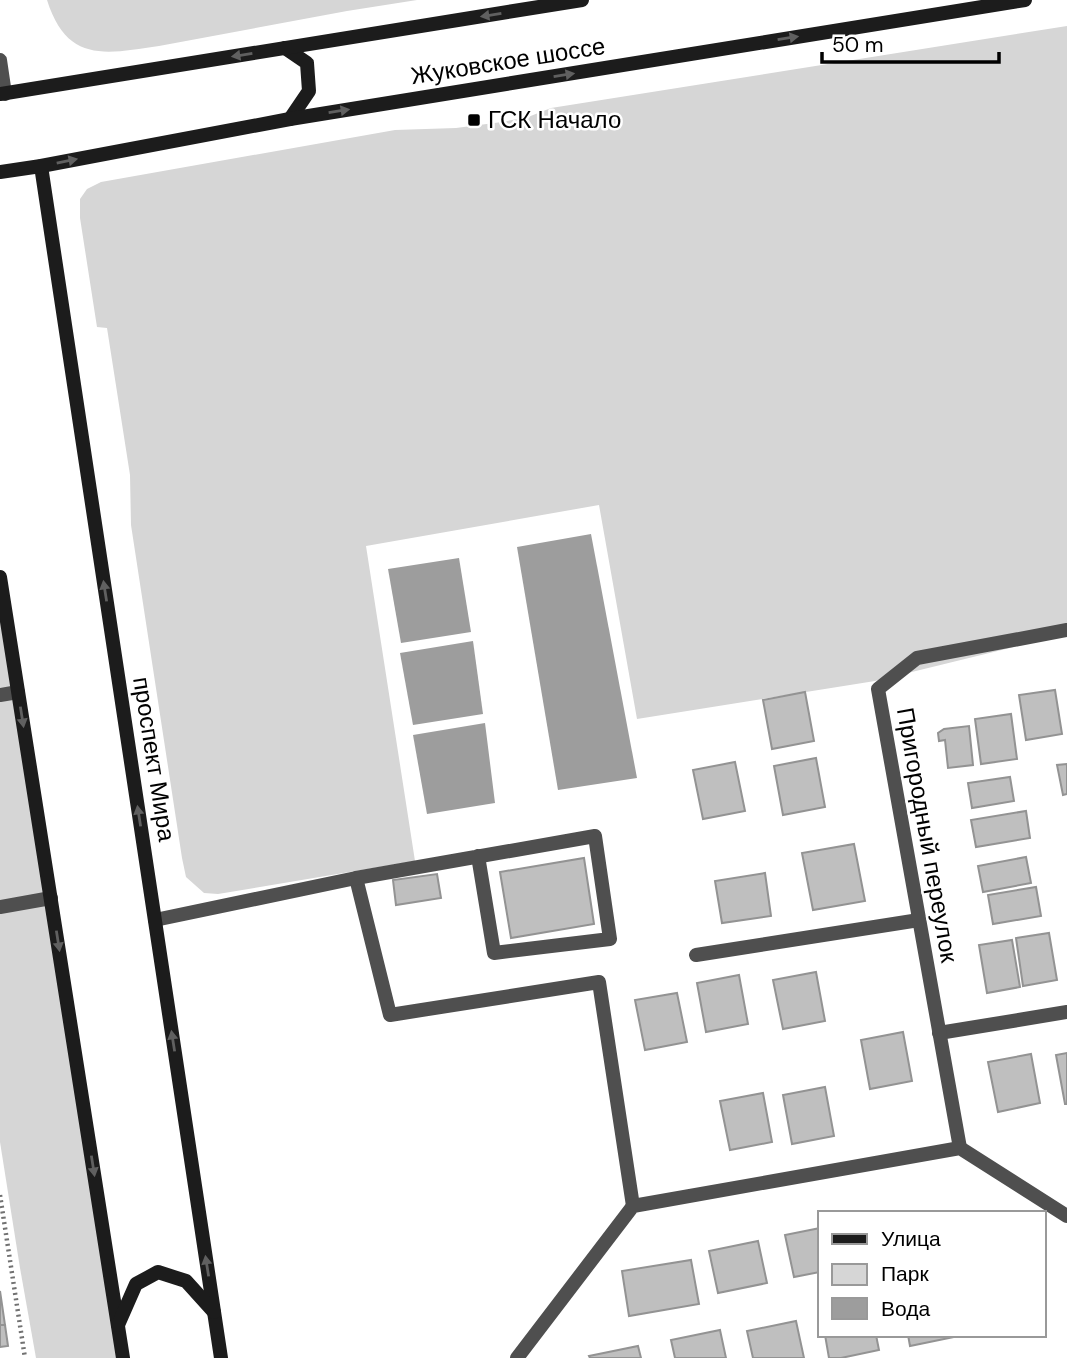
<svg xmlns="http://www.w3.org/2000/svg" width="1067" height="1358" viewBox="0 0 1067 1358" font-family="'DM Sans',sans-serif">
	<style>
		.green { fill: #d6d6d6 }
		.water { fill: #9d9d9d }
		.building { fill: #bfbfbf; stroke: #939393; stroke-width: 2 }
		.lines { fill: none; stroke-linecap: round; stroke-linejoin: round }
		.path { stroke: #717171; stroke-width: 4.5; stroke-dasharray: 2 3.5; stroke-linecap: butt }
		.service { stroke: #4f4f4f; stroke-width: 14 }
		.minor { stroke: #4f4f4f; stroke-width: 14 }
		.secondary { stroke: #1c1c1c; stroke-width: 14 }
		.oneway { fill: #606060 }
		.poi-dot { fill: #000; stroke: #fff; stroke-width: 2.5 }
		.labels { text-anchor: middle; stroke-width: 5; stroke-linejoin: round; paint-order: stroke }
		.street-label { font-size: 24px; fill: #000; stroke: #fff }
		.poi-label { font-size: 24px; fill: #000; stroke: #fff; text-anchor: start }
	</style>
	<rect width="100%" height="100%" fill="#fff"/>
	<!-- green -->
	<g class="green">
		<path d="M47,0H417L347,11L159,46C105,54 67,63 47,0Z"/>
		<path d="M1067,26V634L875,681L637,719L599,505L366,546L415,861L218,894L204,893L186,877L182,858L131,525L130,475L107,328L97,327L80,218V199L87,189L101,182L395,130L456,128L502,122L528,117L551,108Z"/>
		<path d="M0,617L117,1358H36L20,1268L0,1142Z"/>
	</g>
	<!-- water -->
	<g class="water">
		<path d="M591,534L637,778L558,790L517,547Z"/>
		<path d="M459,558L471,632L401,643L388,569Z"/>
		<path d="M473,641L483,714L413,725L400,653Z"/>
		<path d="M485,723L495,803L427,814L413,735Z"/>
	</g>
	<!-- building -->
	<g class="building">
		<path d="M1055,690L1062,734L1026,740L1019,695Z"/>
		<path d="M805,692L814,741L772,749L763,700Z"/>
		<path d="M1011,714L1017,759L981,764L975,719Z"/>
		<path d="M969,726L973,765L948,768L945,740L939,741L938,733L944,729Z"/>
		<path d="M816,758L825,807L783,815L774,766Z"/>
		<path d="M735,762L745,811L703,819L693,770Z"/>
		<path d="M1067,764V794L1063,795L1057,765Z"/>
		<path d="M1010,777L1014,801L972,808L968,783Z"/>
		<path d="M1026,811L1030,838L976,847L971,820Z"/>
		<path d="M854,844L865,901L813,910L802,853Z"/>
		<path d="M1026,857L1031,883L983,892L978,866Z"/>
		<path d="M584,858L594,924L511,938L500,872Z"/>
		<path d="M765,873L771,916L722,923L715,881Z"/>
		<path d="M437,874L441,898L396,905L393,880Z"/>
		<path d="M1036,887L1041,916L993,924L988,895Z"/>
		<path d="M1049,933L1057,980L1023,986L1016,938Z"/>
		<path d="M1012,940L1020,987L987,993L979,945Z"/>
		<path d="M816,972L825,1021L783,1029L773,980Z"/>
		<path d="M739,975L748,1024L706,1032L697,983Z"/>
		<path d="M677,993L687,1042L645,1050L635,1000Z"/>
		<path d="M903,1032L912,1081L870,1089L861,1040Z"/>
		<path d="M1067,1053V1104H1065L1056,1055Z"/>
		<path d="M1031,1054L1040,1103L998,1112L988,1062Z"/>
		<path d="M825,1087L834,1136L792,1144L783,1095Z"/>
		<path d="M763,1093L772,1142L730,1150L720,1101Z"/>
		<path d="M820,1228V1272L794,1277L785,1235Z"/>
		<path d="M758,1241L767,1283L718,1293L709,1251Z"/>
		<path d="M691,1260L699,1304L629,1316L622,1271Z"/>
		<path d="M0,1291L5,1325H0Z"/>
		<path d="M796,1321L804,1358H753L747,1331Z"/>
		<path d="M0,1325H5L8,1346L0,1347Z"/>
		<path d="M720,1330L726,1358H675L671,1340Z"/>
		<path d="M825,1335H876L879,1350L841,1358H829Z"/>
		<path d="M908,1335H959V1336L910,1346Z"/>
		<path d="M638,1346L641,1358H590L589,1356Z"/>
	</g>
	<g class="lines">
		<!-- path -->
		<path class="path" d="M0,1195L25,1358"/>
		<!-- service -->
		<g class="service">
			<path d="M0,695L18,692"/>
			<path d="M356,878L390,1015L599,982L633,1206"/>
			<path d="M0,907L51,898"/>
			<path d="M155,920L356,878L595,836L610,939L494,953L478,856"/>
		</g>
		<!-- minor -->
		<g class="minor">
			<path d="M0,60L5,94"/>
			<path d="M696,955L919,920"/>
			<path d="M939,1033L1067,1012"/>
			<path d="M960,1148L878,689L917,658L1067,630"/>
			<path d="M517,1358L633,1206L960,1148L1067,1216"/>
		</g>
		<!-- secondary -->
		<g class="secondary">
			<path d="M285,48L307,63L309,91L290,119"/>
			<path d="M0,94L582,0"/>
			<path d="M41,166L221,1358"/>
			<path d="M0,172L41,166L290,119L1025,0"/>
			<path d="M0,577L123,1358"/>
			<path d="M118,1325L136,1284L158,1272L186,1281L214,1312"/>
		</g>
	</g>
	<!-- one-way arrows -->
	<defs><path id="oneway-solid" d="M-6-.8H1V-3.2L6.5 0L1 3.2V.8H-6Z" transform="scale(1.75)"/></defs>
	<g class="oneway">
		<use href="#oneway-solid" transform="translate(491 15) rotate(171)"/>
		<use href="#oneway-solid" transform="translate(788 38) rotate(-9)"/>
		<use href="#oneway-solid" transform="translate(242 55) rotate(171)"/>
		<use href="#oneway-solid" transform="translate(564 75) rotate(-9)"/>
		<use href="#oneway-solid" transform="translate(339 111) rotate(-9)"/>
		<use href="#oneway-solid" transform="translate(67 161) rotate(-11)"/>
		<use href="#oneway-solid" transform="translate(105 591) rotate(-99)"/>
		<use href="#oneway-solid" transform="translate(22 717) rotate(81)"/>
		<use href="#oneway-solid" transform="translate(139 816) rotate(-99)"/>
		<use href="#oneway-solid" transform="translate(58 941) rotate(81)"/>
		<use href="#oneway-solid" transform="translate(173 1041) rotate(-99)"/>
		<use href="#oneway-solid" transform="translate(93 1166) rotate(81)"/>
		<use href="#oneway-solid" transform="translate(207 1266) rotate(-99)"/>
	</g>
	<!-- markers -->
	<rect class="poi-dot" x="467" y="113" width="14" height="14" rx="3.5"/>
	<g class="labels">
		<!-- street labels -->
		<g class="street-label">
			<text transform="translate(508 61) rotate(-9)" y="8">Жуковское шоссе</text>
			<text transform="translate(154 759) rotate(81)" y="8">проспект Мира</text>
			<text transform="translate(927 835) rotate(80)" y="8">Пригородный переулок</text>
		</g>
		<!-- poi labels -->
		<g class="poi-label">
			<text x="488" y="128">ГСК Начало</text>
		</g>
	</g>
	<!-- legend -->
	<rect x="818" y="1211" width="228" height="126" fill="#ffffff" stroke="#999999" stroke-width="2"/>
	<rect x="832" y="1234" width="35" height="10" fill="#1c1c1c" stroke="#999999" stroke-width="2"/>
	<text x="881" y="1246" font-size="21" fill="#000000">Улица</text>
	<rect x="832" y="1264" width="35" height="21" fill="#d6d6d6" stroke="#999999" stroke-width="2"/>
	<text x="881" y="1281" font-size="21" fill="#000000">Парк</text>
	<rect x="832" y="1298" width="35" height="21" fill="#9d9d9d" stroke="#999999" stroke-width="2"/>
	<text x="881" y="1316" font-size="21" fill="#000000">Вода</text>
	<!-- scale -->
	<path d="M822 52v10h177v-10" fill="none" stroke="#000000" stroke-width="3.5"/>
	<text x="832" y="52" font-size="21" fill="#000000" stroke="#ffffff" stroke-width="5" paint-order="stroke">50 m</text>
</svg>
